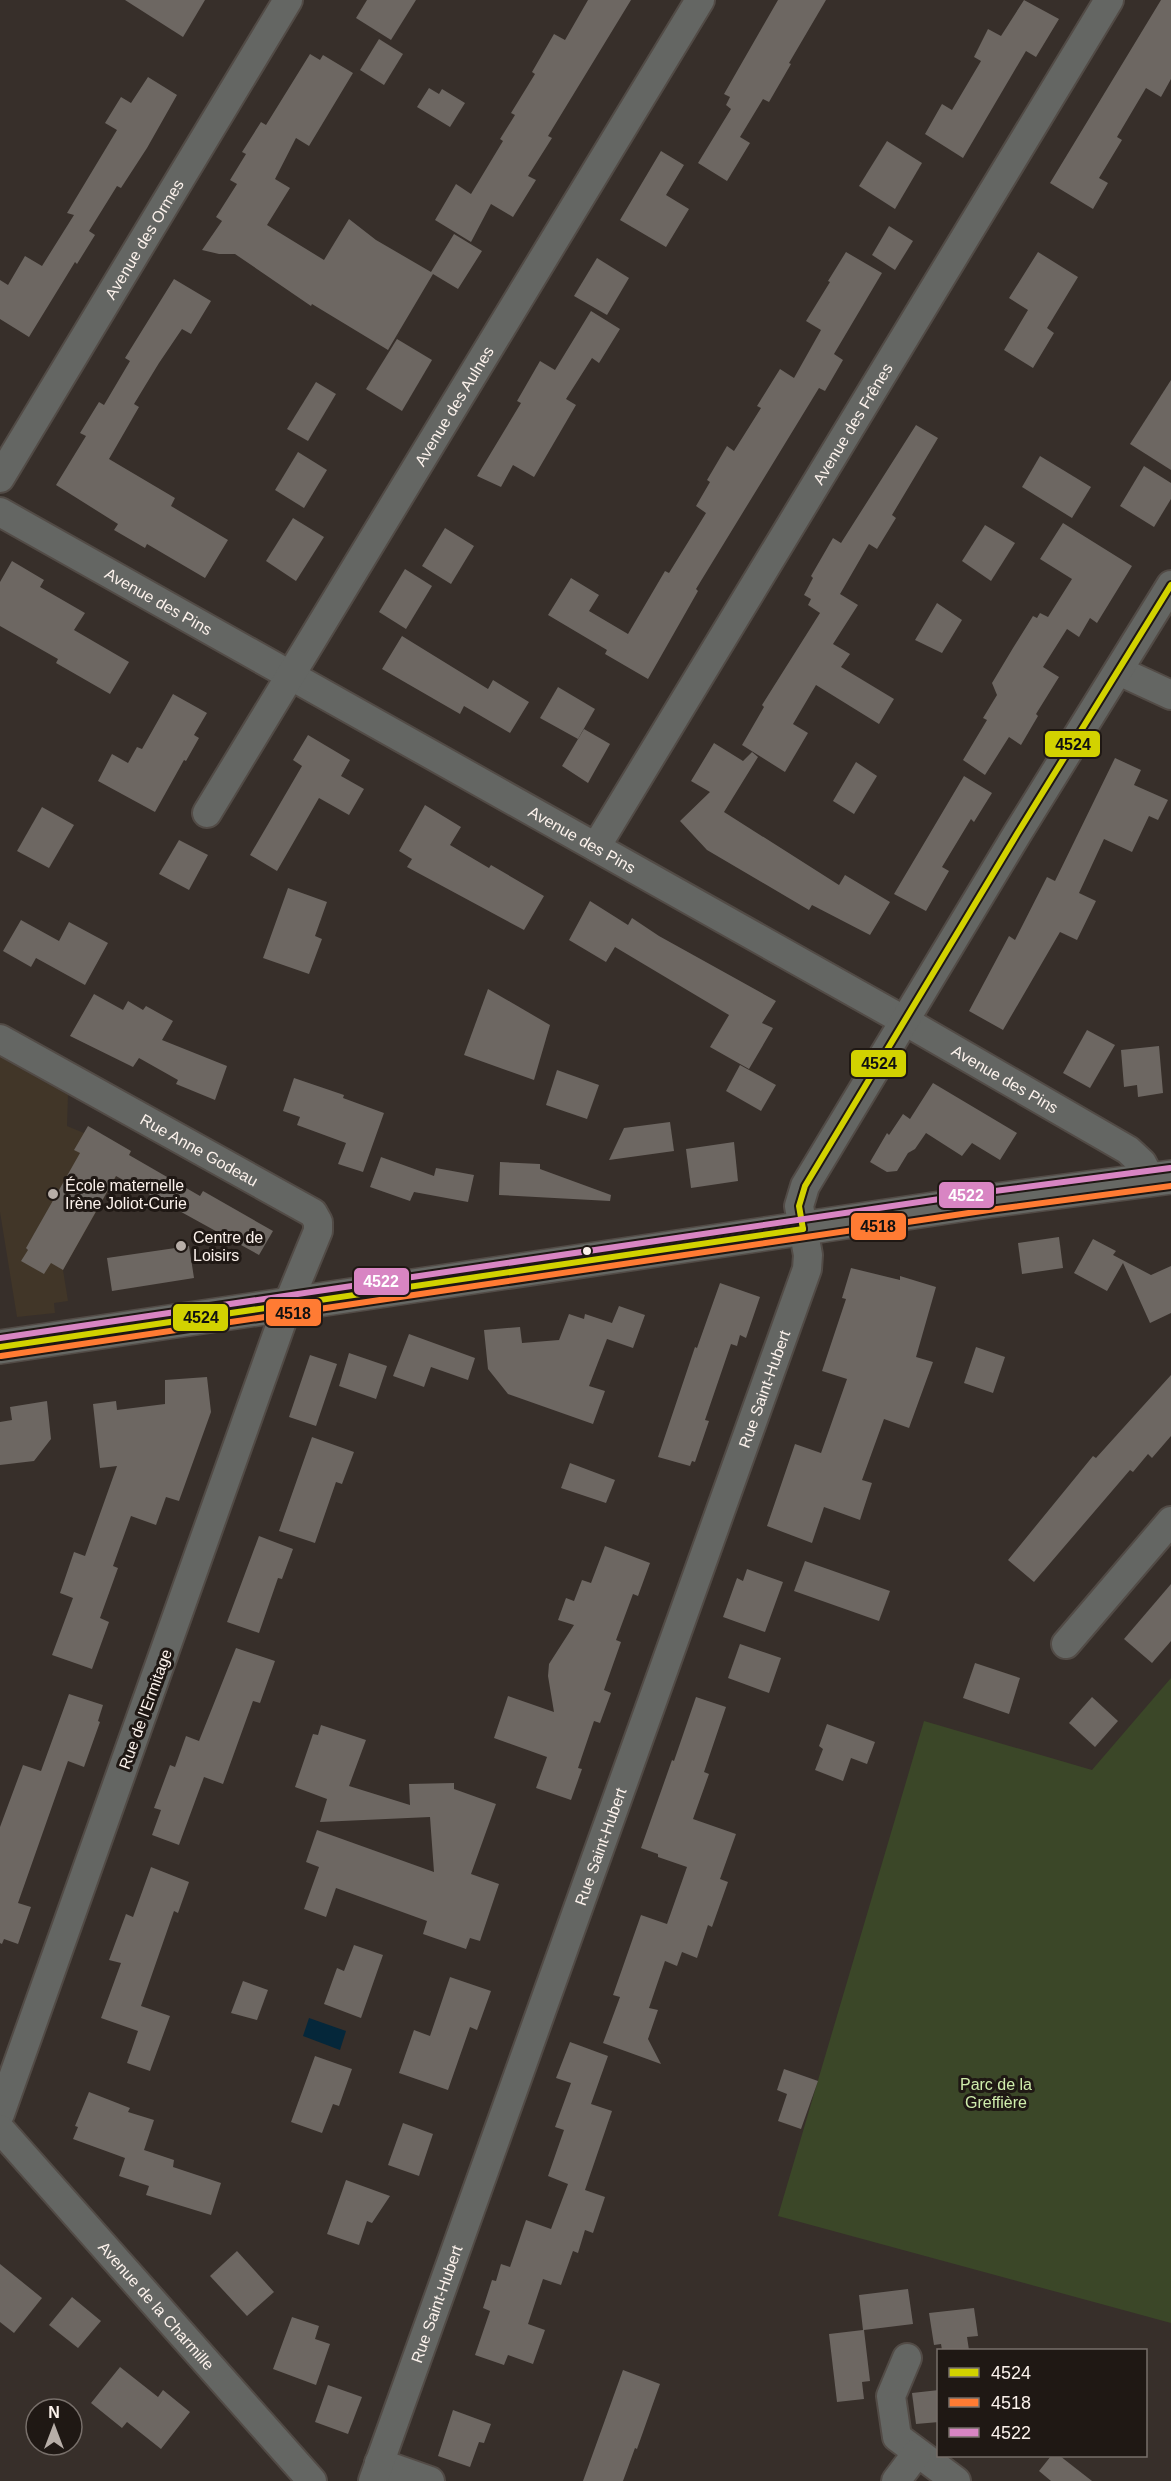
<svg xmlns="http://www.w3.org/2000/svg" width="1171" height="2481" viewBox="0 0 1171 2481" font-family="Arial,sans-serif">
	<style>
		.industrial { fill: #413628 }
		.green { fill: #3b4728 }
		.water { fill: #05273a }
		.building { fill: #6d6762 }
		.lines { fill: none; stroke-linecap: round; stroke-linejoin: round }
		.minor-casing { stroke: #524b46; stroke-width: 32 }
		.secondary-casing { stroke: #524b46; stroke-width: 36 }
		.minor { stroke: #646663; stroke-width: 28 }
		.secondary { stroke: #666864; stroke-width: 33 }
		.bus-1-casing { stroke: #1f1814; stroke-width: 10 }
		.bus-2-casing { stroke: #1f1814; stroke-width: 10 }
		.bus-3-casing { stroke: #1f1814; stroke-width: 10 }
		.bus-1 { stroke: #d2d200; stroke-width: 6 }
		.bus-2 { stroke: #ff7b33; stroke-width: 6 }
		.bus-3 { stroke: #d885c3; stroke-width: 6 }
		.poi-dot { fill: #b7aea8; stroke: #1f1814; stroke-width: 2 }
		.bus-dot { fill: #fcf2ec; stroke: #1f1814; stroke-width: 2 }
		.labels { text-anchor: middle; stroke-width: 6; stroke-linejoin: round; paint-order: stroke }
		.street-label { font-size: 16px; fill: #fcf2ec; stroke: #1f1814 }
		.poi-label { font-size: 16px; fill: #fcf2ec; stroke: #1f1814; text-anchor: start }
		.park-label { font-size: 16px; fill: #cfecac; stroke: #1f1814 }
		.line-badge { stroke: #1f1814; stroke-width: 2 }
		.badge-label { font-size: 16px; text-anchor: middle; font-weight: bold; fill: #fff }
		.pale-badge-label { font-size: 16px; text-anchor: middle; font-weight: bold; fill: #111 }
	</style>
	<rect width="100%" height="100%" fill="#372f2a"/>
	<!-- industrial -->
	<path class="industrial" d="M0,1057L68,1095L67,1126L84,1133L88,1127L131,1151L63,1270L68,1301L54,1303L55,1313L17,1317L0,1212Z"/>
	<!-- green -->
	<path class="green" d="M1171,1678V2323L778,2216L924,1721L1092,1770Z"/>
	<!-- water -->
	<path class="water" d="M309,2018L346,2031L340,2050L303,2036Z"/>
	<!-- building -->
	<g class="building">
		<path d="M125,0H205L183,37Z"/>
		<path d="M367,0H416L391,40L356,18Z"/>
		<path d="M588,0H631L548,136L552,138L528,176L536,180L513,217L491,204L471,242L435,220L456,184L471,194L503,141L500,139L515,115L511,113L535,74L532,72L554,34L565,40Z"/>
		<path d="M778,0H826L789,63L791,64L769,102L763,99L740,137L750,143L727,181L698,163L731,109L726,105L730,97L724,94Z"/>
		<path d="M1024,0L1059,19L1036,57L1026,51L963,158L925,134L942,104L952,110L981,61L974,57L988,29L1001,36Z"/>
		<path d="M1161,0H1171V79L1161,97L1146,88L1117,137L1122,140L1099,178L1108,183L1093,209L1050,183Z"/>
		<path d="M379,39L403,54L384,85L360,70Z"/>
		<path d="M310,54L320,60L323,55L353,73L309,146L296,138L275,179L290,188L267,225L324,260L349,219L376,240L431,272L454,234L482,251L458,289L433,274L388,350L312,304L311,306L235,254H219L202,250L222,221L216,217L237,184L230,180L246,154L242,152L261,122L266,125Z"/>
		<path d="M148,77L177,95L147,148L121,188L117,186L89,231L95,235L77,264L75,262L29,337L0,319V280L8,285L25,256L42,266L74,215L67,213L117,130L105,123L121,97L131,103Z"/>
		<path d="M429,88L439,94L442,89L465,103L450,127L417,107Z"/>
		<path d="M887,141L922,163L895,209L859,186Z"/>
		<path d="M661,151L684,165L666,195L689,209L666,247L620,220Z"/>
		<path d="M889,226L913,241L895,270L872,255Z"/>
		<path d="M846,252L882,273L834,354L843,360L825,391L819,388L696,589L698,591L648,679L605,654L607,650L548,615L571,578L599,595L589,611L628,634L665,571L669,573L706,513L696,506L710,482L707,480L727,446L734,451L761,408L757,406L780,369L794,378L821,330L806,321L830,282L828,281Z"/>
		<path d="M1038,252L1078,277L1047,328L1054,333L1033,368L1004,350L1028,310L1009,298Z"/>
		<path d="M597,258L629,278L607,315L574,296Z"/>
		<path d="M174,279L211,301L191,334L182,329L159,363L134,404L139,407L109,459L175,498L171,506L228,540L205,578L147,544L145,548L114,530L118,524L56,485L86,436L80,433L99,402L104,405L130,361L125,358Z"/>
		<path d="M591,311L620,329L599,363L592,358L566,399L576,405L534,477L513,465L501,487L477,476L521,403L517,401L540,361L555,370Z"/>
		<path d="M397,339L432,360L402,411L366,389Z"/>
		<path d="M1171,380V470L1130,444Z"/>
		<path d="M316,382L336,394L308,441L287,429Z"/>
		<path d="M916,425L938,438L892,515L896,518L877,549L869,544L840,594L858,605L833,644L850,654L841,667L894,699L879,724L816,685L793,724L808,733L785,772L742,745L764,707L762,705L820,613L808,605L811,599L804,595L813,578L811,576L833,538L841,543Z"/>
		<path d="M298,452L327,470L304,508L275,490Z"/>
		<path d="M1040,456L1091,487L1072,518L1022,487Z"/>
		<path d="M1144,466L1171,483V499L1154,527L1120,506Z"/>
		<path d="M293,518L324,537L296,581L266,561Z"/>
		<path d="M1063,523L1132,566L1097,623L1090,618L1079,637L1067,629L1043,667L1059,677L1036,714L1038,716L1021,745L1009,737L985,775L963,760L987,720L983,718L997,695L992,683L1013,648L1033,616L1037,618L1040,613L1048,617L1072,579L1040,559Z"/>
		<path d="M985,525L1015,543L991,581L962,561Z"/>
		<path d="M445,528L474,546L451,584L422,566Z"/>
		<path d="M12,561L44,580L40,587L85,613L74,630L129,662L110,694L56,663L58,659L0,626V582Z"/>
		<path d="M405,569L432,586L406,629L379,612Z"/>
		<path d="M937,603L962,620L942,653L915,640Z"/>
		<path d="M402,636L488,689L493,680L529,702L510,733L464,706L460,714L382,669Z"/>
		<path d="M558,687L595,709L578,739L540,718Z"/>
		<path d="M173,694L207,713L194,735L199,738L186,761L184,760L155,812L98,781L112,754L128,763L137,747L142,749Z"/>
		<path d="M584,729L610,744L588,783L562,766Z"/>
		<path d="M308,735L350,760L341,776L364,789L349,815L319,798L277,871L250,855L302,766L293,760Z"/>
		<path d="M714,743L743,761L752,752L758,757L724,812L839,885L845,875L890,902L870,935L812,905L809,910L707,850L680,821L710,792L691,781Z"/>
		<path d="M1115,758L1141,770L1134,785L1168,800L1158,820L1149,816L1132,852L1104,839L1079,893L1096,901L1077,940L1060,932L1003,1030L969,1011L1009,936L1015,940L1047,877L1055,881Z"/>
		<path d="M856,762L877,776L854,814L833,801Z"/>
		<path d="M964,776L992,793L974,822L971,819L942,867L949,871L926,911L894,894Z"/>
		<path d="M425,805L461,827L450,845L489,868L491,865L544,896L524,930L407,867L412,859L399,851Z"/>
		<path d="M42,807L74,825L49,868L17,851Z"/>
		<path d="M179,840L208,855L189,890L159,874Z"/>
		<path d="M288,888L327,902L315,936L322,939L309,974L263,958Z"/>
		<path d="M590,901L628,925L632,918L659,936L776,1001L762,1023L773,1028L749,1069L710,1047L729,1015L615,947L606,962L569,940Z"/>
		<path d="M21,920L59,941L69,922L108,943L85,985L36,958L31,967L3,951Z"/>
		<path d="M488,989L550,1025L534,1080L464,1055Z"/>
		<path d="M94,994L123,1010L128,1001L143,1010L146,1006L173,1021L162,1040L227,1066L215,1100L176,1084L178,1080L139,1058L133,1067L70,1036Z"/>
		<path d="M1087,1030L1115,1045L1090,1088L1063,1073Z"/>
		<path d="M1159,1046L1163,1093L1138,1097L1137,1085L1124,1087L1121,1050Z"/>
		<path d="M740,1065L776,1085L761,1111L726,1091Z"/>
		<path d="M557,1070L599,1085L587,1119L546,1105Z"/>
		<path d="M294,1078L344,1095L343,1098L384,1113L363,1172L338,1164L346,1143L297,1125L300,1117L283,1111Z"/>
		<path d="M933,1083L1017,1133L1000,1160L972,1143L962,1156L926,1133L915,1149L908,1153L897,1171L887,1172L870,1162L887,1133L889,1135L903,1114L910,1119Z"/>
		<path d="M670,1122L674,1151L609,1160L624,1128Z"/>
		<path d="M88,1126L131,1151L129,1155L200,1196L203,1191L273,1231L259,1255L116,1176L63,1270L51,1263L44,1274L21,1261L28,1250L26,1248L80,1153L74,1150Z"/>
		<path d="M734,1142L738,1181L691,1188L686,1149Z"/>
		<path d="M381,1157L434,1176L436,1168L474,1175L468,1202L414,1192L410,1201L370,1187Z"/>
		<path d="M500,1162L540,1164V1169L611,1195L610,1201L499,1195Z"/>
		<path d="M1059,1237L1063,1268L1022,1274L1018,1243Z"/>
		<path d="M1093,1239L1116,1251L1113,1255L1151,1275L1171,1266V1313L1150,1323L1123,1263L1107,1291L1074,1273Z"/>
		<path d="M189,1246L194,1278L112,1291L107,1258Z"/>
		<path d="M851,1268L900,1280V1276L936,1287L916,1357L933,1362L909,1428L884,1419L862,1480L872,1483L860,1520L824,1507L812,1543L767,1526L795,1444L821,1453L847,1379L822,1371L846,1299L842,1298Z"/>
		<path d="M720,1283L760,1297L746,1338L740,1335L737,1346L731,1344L705,1420L709,1421L695,1462L692,1461L690,1466L658,1457L695,1347L697,1348Z"/>
		<path d="M619,1306L645,1315L633,1348L607,1339L589,1386L605,1391L593,1424L508,1394L488,1369L484,1330L520,1327L522,1343L559,1340L569,1314L584,1319L585,1314L612,1323Z"/>
		<path d="M409,1334L475,1358L468,1380L431,1367L424,1387L393,1376Z"/>
		<path d="M976,1347L1005,1357L993,1393L964,1383Z"/>
		<path d="M349,1353L387,1366L376,1399L339,1386Z"/>
		<path d="M310,1355L337,1364L316,1426L289,1417Z"/>
		<path d="M1171,1375V1436L1152,1458L1148,1454L1133,1472L1130,1470L1034,1582L1008,1560L1093,1456L1096,1458Z"/>
		<path d="M207,1377L211,1412L179,1501L166,1497L156,1525L131,1516L113,1566L118,1568L100,1618L109,1622L92,1669L52,1655L73,1598L60,1593L74,1552L85,1556L117,1466L100,1468L93,1404L116,1401L117,1410L165,1404V1380Z"/>
		<path d="M47,1401L51,1439L34,1461L0,1465V1422L12,1420L10,1407Z"/>
		<path d="M312,1437L354,1452L342,1484L336,1482L315,1543L279,1531Z"/>
		<path d="M570,1463L615,1480L606,1503L561,1488Z"/>
		<path d="M259,1536L293,1549L282,1579L278,1578L259,1633L227,1622Z"/>
		<path d="M605,1546L650,1563L638,1596L633,1594L616,1640L621,1642L604,1690L611,1693L600,1723L594,1721L578,1768L582,1769L571,1800L536,1788L547,1757L494,1738L508,1696L554,1712L548,1676L549,1664L574,1625L558,1620L566,1598L574,1601L582,1580L591,1583Z"/>
		<path d="M805,1561L890,1591L879,1621L794,1591Z"/>
		<path d="M747,1569L783,1582L765,1632L723,1617L737,1578L743,1581Z"/>
		<path d="M1171,1584V1641L1152,1663L1124,1639Z"/>
		<path d="M740,1644L781,1658L769,1693L728,1678Z"/>
		<path d="M236,1648L275,1661L260,1703L253,1701L223,1784L204,1777L179,1845L152,1835L161,1810L154,1808L170,1765L175,1767L186,1736L199,1741Z"/>
		<path d="M975,1663L1020,1678L1009,1714L963,1698Z"/>
		<path d="M69,1694L103,1705L98,1721L100,1722L84,1767L68,1761L18,1903L31,1907L18,1944L4,1939L2,1944L0,1943V1827L23,1765L41,1771Z"/>
		<path d="M696,1697L726,1707L704,1772L709,1774L693,1819L736,1834L720,1879L728,1882L712,1927L708,1925L697,1958L682,1952L677,1966L665,1961L649,2008L658,2010L648,2039L661,2064L603,2043L620,1997L613,1995L641,1915L667,1924L687,1867L658,1857V1854L641,1848L672,1760L674,1761Z"/>
		<path d="M1092,1697L1118,1721L1095,1747L1069,1723Z"/>
		<path d="M827,1724L875,1742L867,1764L851,1758L843,1781L815,1770L823,1749L819,1746Z"/>
		<path d="M321,1725L366,1740L349,1786L410,1805L409,1784L454,1783V1789L496,1804L471,1874L499,1884L480,1941L470,1938L466,1949L423,1934L427,1921L336,1888L326,1917L304,1909L319,1867L306,1862L317,1830L434,1872L430,1817L320,1822L327,1799L295,1787L313,1734L318,1735Z"/>
		<path d="M151,1867L189,1882L178,1913L174,1911L141,2006L170,2016L150,2071L127,2063L138,2031L101,2018L121,1963L109,1960L126,1914L133,1917Z"/>
		<path d="M354,1945L383,1955L361,2018L324,2004L337,1968L344,1971Z"/>
		<path d="M450,1977L491,1991L477,2030L470,2027L448,2090L399,2073L414,2030L430,2036Z"/>
		<path d="M243,1981L268,1990L257,2020L231,2013Z"/>
		<path d="M570,2042L608,2056L591,2104L612,2111L585,2190L605,2197L593,2233L585,2230L578,2253L573,2251L561,2285L543,2279L528,2324L545,2330L533,2364L508,2355L504,2365L475,2355L490,2311L483,2308L492,2280L496,2281L501,2264L510,2267L526,2220L551,2229L568,2184L548,2176L564,2130L555,2127L571,2083L556,2078Z"/>
		<path d="M315,2056L352,2069L339,2106L333,2104L322,2133L291,2122Z"/>
		<path d="M784,2069L818,2081L801,2129L778,2121L787,2094L777,2090Z"/>
		<path d="M89,2092L130,2108L128,2112L154,2120L144,2150L174,2160L173,2167L221,2183L211,2215L146,2195L149,2186L119,2176L125,2158L73,2139L78,2127L75,2126Z"/>
		<path d="M403,2123L433,2134L419,2176L388,2165Z"/>
		<path d="M346,2180L390,2196L372,2223L367,2221L359,2245L327,2234Z"/>
		<path d="M237,2251L274,2292L247,2316L210,2276Z"/>
		<path d="M0,2264L42,2298L14,2333L0,2322Z"/>
		<path d="M908,2289L913,2324L864,2330L870,2381L862,2382L864,2399L837,2402L829,2334L863,2330L859,2295Z"/>
		<path d="M72,2297L101,2321L78,2348L49,2325Z"/>
		<path d="M974,2308L978,2336L967,2337L969,2350H942L941,2344L934,2345L929,2313Z"/>
		<path d="M292,2317L319,2326L315,2339L330,2344L316,2385L273,2369Z"/>
		<path d="M120,2367L158,2397L163,2390L190,2412L161,2449L127,2422L122,2428L91,2403Z"/>
		<path d="M623,2370L660,2384L637,2449L635,2448L623,2481H583Z"/>
		<path d="M328,2385L362,2397L348,2434L315,2422Z"/>
		<path d="M939,2390V2422L916,2424L912,2393Z"/>
		<path d="M453,2410L491,2424L484,2443L479,2442L470,2467L438,2456Z"/>
		<path d="M1051,2456H1060L1092,2481H1051L1039,2471Z"/>
	</g>
	<g class="lines">
		<defs>
			<g id="minor">
				<path id="s1" d="M0,478L288,0"/>
				<path id="s2" d="M0,512L905,1021L1128,1150L1142,1163L1151,1180"/>
				<path d="M1119,671L1171,695"/>
				<path id="s3" d="M207,813L700,0"/>
				<path id="s4" d="M596,847L1109,0"/>
				<path id="s5" d="M0,1039L313,1213L318,1222V1231L288,1304L0,2114"/>
				<path d="M1066,1644L1171,1521"/>
				<path id="s6" d="M0,2129L312,2481"/>
				<path d="M907,2358L891,2396L897,2437L956,2481"/>
				<path d="M379,2463L430,2481"/>
				<path id="s7" d="M373,2481L807,1269L808,1255L799,1206L805,1186L1017,834L1171,585"/>
				<path d="M896,2481L917,2453"/>
			</g>
			<path id="secondary" d="M0,1347L988,1201L1171,1177"/>
		</defs>
		<!-- minor casing -->
		<use href="#minor" class="minor-casing"/>
		<!-- secondary casing -->
		<use href="#secondary" class="secondary-casing"/>
		<!-- minor -->
		<use href="#minor" class="minor"/>
		<!-- secondary -->
		<use href="#secondary" class="secondary"/>
		<defs>
			<g id="bus-1">
				<path d="M803,1229L799,1206L805,1186L1017,834L1171,585"/>
				<path d="M0,1347L803,1229"/>
			</g>
			<path id="bus-2" d="M1,1356L989,1210L1171,1186"/>
			<path id="bus-3" d="M0,1338L987,1192L1170,1168"/>
		</defs>
		<!-- bus-1 casing -->
		<use href="#bus-1" class="bus-1-casing"/>
		<!-- bus-2 casing -->
		<use href="#bus-2" class="bus-2-casing"/>
		<!-- bus-3 casing -->
		<use href="#bus-3" class="bus-3-casing"/>
		<!-- bus-1 -->
		<use href="#bus-1" class="bus-1"/>
		<!-- bus-2 -->
		<use href="#bus-2" class="bus-2"/>
		<!-- bus-3 -->
		<use href="#bus-3" class="bus-3"/>
	</g>
	<!-- markers -->
	<g class="poi-dot">
		<circle cx="53" cy="1194" r="6"/>
		<circle cx="181" cy="1246" r="6"/>
	</g>
	<circle class="bus-dot" cx="587" cy="1251" r="5"/>
	<g class="labels">
		<!-- street labels -->
		<g class="street-label">
			<text dy="6" stroke="none"><textPath href="#s1" startOffset="279">Avenue des Ormes</textPath></text>
			<text dy="6" stroke="none"><textPath href="#s3" startOffset="476">Avenue des Aulnes</textPath></text>
			<text dy="6" stroke="none"><textPath href="#s4" startOffset="495">Avenue des Frênes</textPath></text>
			<text dy="6" stroke="none"><textPath href="#s2" startOffset="182">Avenue des Pins</textPath></text>
			<text dy="6" stroke="none"><textPath href="#s2" startOffset="668">Avenue des Pins</textPath></text>
			<text dy="6" stroke="none"><textPath href="#s2" startOffset="1154">Avenue des Pins</textPath></text>
			<text dy="6" stroke="none"><textPath href="#s5" startOffset="228">Rue Anne Godeau</textPath></text>
			<text dy="6" stroke="none"><textPath href="#s7" startOffset="1160">Rue Saint-Hubert</textPath></text>
			<text transform="translate(145 1709) rotate(-70)" y="6">Rue de l'Ermitage</text>
			<text dy="6" stroke="none"><textPath href="#s7" startOffset="674">Rue Saint-Hubert</textPath></text>
			<text dy="6" stroke="none"><textPath href="#s7" startOffset="188">Rue Saint-Hubert</textPath></text>
			<text dy="6" stroke="none"><textPath href="#s6" startOffset="236">Avenue de la Charmille</textPath></text>
		</g>
		<!-- poi labels -->
		<g class="poi-label">
			<text x="65" y="1191">École maternelle<tspan x="65" dy="18">Irène Joliot-Curie</tspan></text>
			<text x="193" y="1243">Centre de<tspan x="193" dy="18">Loisirs</tspan></text>
		</g>
		<!-- park labels -->
		<g class="park-label">
			<text x="996" y="2090">Parc de la<tspan x="996" dy="18">Greffière</tspan></text>
		</g>
	</g>
	<g class="line-badge">
		<rect x="1044" y="730" width="57" height="28" rx="6" fill="#d2d200"/>
		<rect x="850" y="1049" width="57" height="29" rx="6" fill="#d2d200"/>
		<rect x="938" y="1181" width="57" height="28" rx="6" fill="#d885c3"/>
		<rect x="850" y="1212" width="57" height="29" rx="6" fill="#ff7b33"/>
		<rect x="353" y="1267" width="57" height="29" rx="6" fill="#d885c3"/>
		<rect x="265" y="1298" width="57" height="29" rx="6" fill="#ff7b33"/>
		<rect x="172" y="1303" width="57" height="29" rx="6" fill="#d2d200"/>
	</g>
	<g class="badge-label">
		<text x="966" y="1201">4522</text>
		<text x="381" y="1287">4522</text>
	</g>
	<g class="pale-badge-label">
		<text x="1073" y="750">4524</text>
		<text x="879" y="1069">4524</text>
		<text x="878" y="1232">4518</text>
		<text x="293" y="1319">4518</text>
		<text x="201" y="1323">4524</text>
	</g>
	<!-- legend -->
	<rect x="937" y="2349" width="210" height="108" fill="#1f1814" stroke="#776f6a" stroke-width="1.5"/>
	<rect x="949" y="2368" width="30" height="9" fill="#d2d200" stroke="#776f6a" stroke-width="1.5"/>
	<text x="991" y="2379" font-size="18" fill="#fcf2ec">4524</text>
	<rect x="949" y="2398" width="30" height="9" fill="#ff7b33" stroke="#776f6a" stroke-width="1.5"/>
	<text x="991" y="2409" font-size="18" fill="#fcf2ec">4518</text>
	<rect x="949" y="2428" width="30" height="9" fill="#d885c3" stroke="#776f6a" stroke-width="1.5"/>
	<text x="991" y="2439" font-size="18" fill="#fcf2ec">4522</text>
	<!-- north arrow -->
	<g transform="translate(54 2427)"><circle r="28" fill="#1f1814" stroke="#776f6a" stroke-width="1.5"/>
	<path d="M0-4.5L10 22L0 15L-10 22Z" fill="#b7aea8"/>
	<text y="-9" font-size="16" font-weight="bold" text-anchor="middle" fill="#fcf2ec">N</text>
	</g>
</svg>
